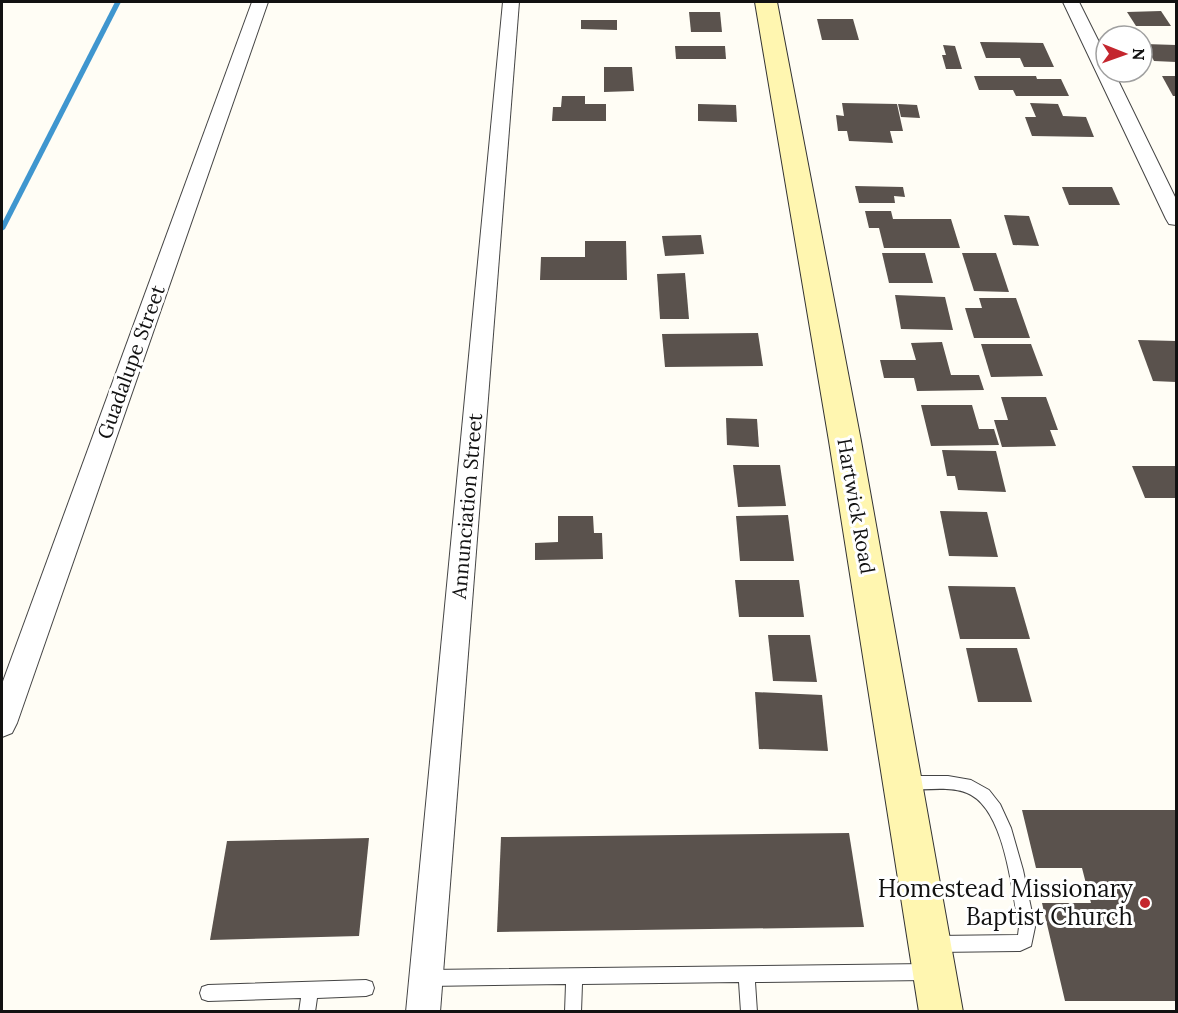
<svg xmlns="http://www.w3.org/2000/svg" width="1178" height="1013" viewBox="0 0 1178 1013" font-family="Lora,serif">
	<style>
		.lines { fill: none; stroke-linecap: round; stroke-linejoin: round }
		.stream { fill: #3f96cf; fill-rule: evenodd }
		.building { fill: #5a524d }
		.lane-casing { stroke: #444; stroke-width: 2 }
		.street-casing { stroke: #444; stroke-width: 2 }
		.secondary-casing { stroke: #333; stroke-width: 2 }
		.lane { fill: #fff; fill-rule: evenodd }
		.street { fill: #fff; fill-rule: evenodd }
		.secondary { fill: #fff6b0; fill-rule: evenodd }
		.poi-dot { fill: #c4262e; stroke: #fff; stroke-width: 2 }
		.labels { text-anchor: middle; stroke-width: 6; stroke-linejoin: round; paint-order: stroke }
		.street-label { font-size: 20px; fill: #111; stroke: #fff }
		.near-poi-label { font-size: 24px; fill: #111; stroke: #fff; text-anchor: end }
	</style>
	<rect width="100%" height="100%" fill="#fffdf5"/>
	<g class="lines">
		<!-- stream -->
		<path class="stream" d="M115,2H121L5,229L2,231V223Z"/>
	</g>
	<!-- building -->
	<g class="building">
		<path d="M1161,11L1171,26H1136L1127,12Z"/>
		<path d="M689,12H720L722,32H691Z"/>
		<path d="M817,19H853L859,40H822Z"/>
		<path d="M581,20H617V30L581,29Z"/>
		<path d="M980,42L1043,43L1054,67H1024L1020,58H986Z"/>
		<path d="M1145,44L1176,45V62L1154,61Z"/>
		<path d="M943,45L955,46L962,69H946L942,55H946Z"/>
		<path d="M675,46H725L726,59H676Z"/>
		<path d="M604,67H632L634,91L604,92Z"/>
		<path d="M974,76H1036L1037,79H1061L1069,96H1016L1013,90H979Z"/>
		<path d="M1162,76H1176V96H1173Z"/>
		<path d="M562,96H585V104H606V121H552L553,107H561Z"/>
		<path d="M842,103L897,104L903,131H890L893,143L849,141L847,131H838L836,115L844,116Z"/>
		<path d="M1030,103L1058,104L1063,116L1086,117L1094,137L1032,136L1025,117H1036Z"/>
		<path d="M698,104L736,105L737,122L698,121Z"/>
		<path d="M898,104L917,105L920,118L901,117Z"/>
		<path d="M855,186L903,187L905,197L894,196L895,203H859Z"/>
		<path d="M1062,187H1112L1120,205H1069Z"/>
		<path d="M865,211H891L893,219H951L960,248H884L879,228H869Z"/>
		<path d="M1004,215L1029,216L1039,246L1013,245Z"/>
		<path d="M701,235L704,254L665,256L662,236Z"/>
		<path d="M585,241H626L627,280H540L541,257H585Z"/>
		<path d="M882,253H925L933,283H889Z"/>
		<path d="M962,253H996L1009,292L974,291Z"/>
		<path d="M685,273L689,319H660L657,274Z"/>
		<path d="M895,295L945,297L953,330L901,329Z"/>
		<path d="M979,298H1016L1030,338H974L965,308H982Z"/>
		<path d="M758,333L763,366L665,367L662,334Z"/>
		<path d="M1138,340L1176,341V382L1153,381Z"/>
		<path d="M942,342L951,375H979L984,390L917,391L914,378H884L880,360H916L911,343Z"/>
		<path d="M981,344H1031L1043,376L991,377Z"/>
		<path d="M1001,397H1046L1058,430H1050L1056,446L1002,447L994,420H1008Z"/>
		<path d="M921,405H972L979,429H994L999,445L931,446Z"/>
		<path d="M726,418L757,419L759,447L727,445Z"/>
		<path d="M942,450L996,451L1006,492L958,490L955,476H947Z"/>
		<path d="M733,465H780L786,506L738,507Z"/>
		<path d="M1132,466H1176V498H1145Z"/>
		<path d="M940,511L987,512L998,557L949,556Z"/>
		<path d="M788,515L794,561H740L736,516Z"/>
		<path d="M558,516H593L594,533H602L603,559L535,560V543L558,542Z"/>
		<path d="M735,580H799L804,617H739Z"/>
		<path d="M948,586L1015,587L1030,639H960Z"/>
		<path d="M768,635H810L817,682L773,681Z"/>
		<path d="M966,648H1017L1032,702H978Z"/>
		<path d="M755,692L822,695L828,751L759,749Z"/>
		<path d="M1022,810H1176V1001H1065L1042,903H1091L1082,868H1036Z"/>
		<path d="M849,833L864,927L497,932L501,837Z"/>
		<path d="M369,838L359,936L210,940L227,841Z"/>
	</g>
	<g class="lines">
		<defs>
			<g id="lane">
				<path d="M907,776H948L971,780L989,790L1000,804L1011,828L1023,870L1035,927L1031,946L1020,951L936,952L930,950L928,944L930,938L936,936L1018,935L1019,927C1012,892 1005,808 967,793C950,786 925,790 907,790L902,788L900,783L902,778Z"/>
				<path d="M927,964L933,966L935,972L933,978L927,980L755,982L757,1012H741L739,982L582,984L581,1012H565L566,984L428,986L422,984L420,978L422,972L428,970Z"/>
				<path d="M366,980L372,982L374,988L372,994L366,996L317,998L315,1012H299L301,998L208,1001L202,999L200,993L202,987L208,985Z"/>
			</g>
			<g id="street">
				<path d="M252,2H268L17,723L12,733L2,737V684Z"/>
				<path d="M503,2H519L440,1012H406Z"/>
				<path d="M1063,2H1079L1106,56V72H1114L1176,199V225L1169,224L1166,219Z"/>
			</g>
			<path id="secondary" d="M755,2H777L861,441L963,1012H919L829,441Z"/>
		</defs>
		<!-- lane casing -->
		<use href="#lane" class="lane-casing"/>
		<!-- street casing -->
		<use href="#street" class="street-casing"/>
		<!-- secondary casing -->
		<use href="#secondary" class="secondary-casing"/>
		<!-- lane -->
		<use href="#lane" class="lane"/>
		<!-- street -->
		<use href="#street" class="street"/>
		<!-- secondary -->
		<use href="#secondary" class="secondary"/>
	</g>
	<!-- markers -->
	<circle class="poi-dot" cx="1145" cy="903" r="6"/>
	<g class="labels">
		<!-- street labels -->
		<g class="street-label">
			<text transform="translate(131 362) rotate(-70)" y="7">Guadalupe Street</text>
			<text transform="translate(467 506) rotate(-85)" y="7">Annunciation Street</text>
			<text transform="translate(856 506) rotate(80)" y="7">Hartwick Road</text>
		</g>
		<!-- near-poi labels -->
		<g class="near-poi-label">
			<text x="1133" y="897">Homestead Missionary<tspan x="1133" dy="28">Baptist Church</tspan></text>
		</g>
	</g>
	<!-- border -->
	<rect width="1178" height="1013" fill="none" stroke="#111111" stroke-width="6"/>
	<!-- north arrow -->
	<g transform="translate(1124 54) rotate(91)"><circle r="28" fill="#ffffff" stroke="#a0a0a0" stroke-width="1.5"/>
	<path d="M0-4.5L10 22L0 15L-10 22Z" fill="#c4262e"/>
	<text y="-9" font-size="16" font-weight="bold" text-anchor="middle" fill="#111111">N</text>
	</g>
</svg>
